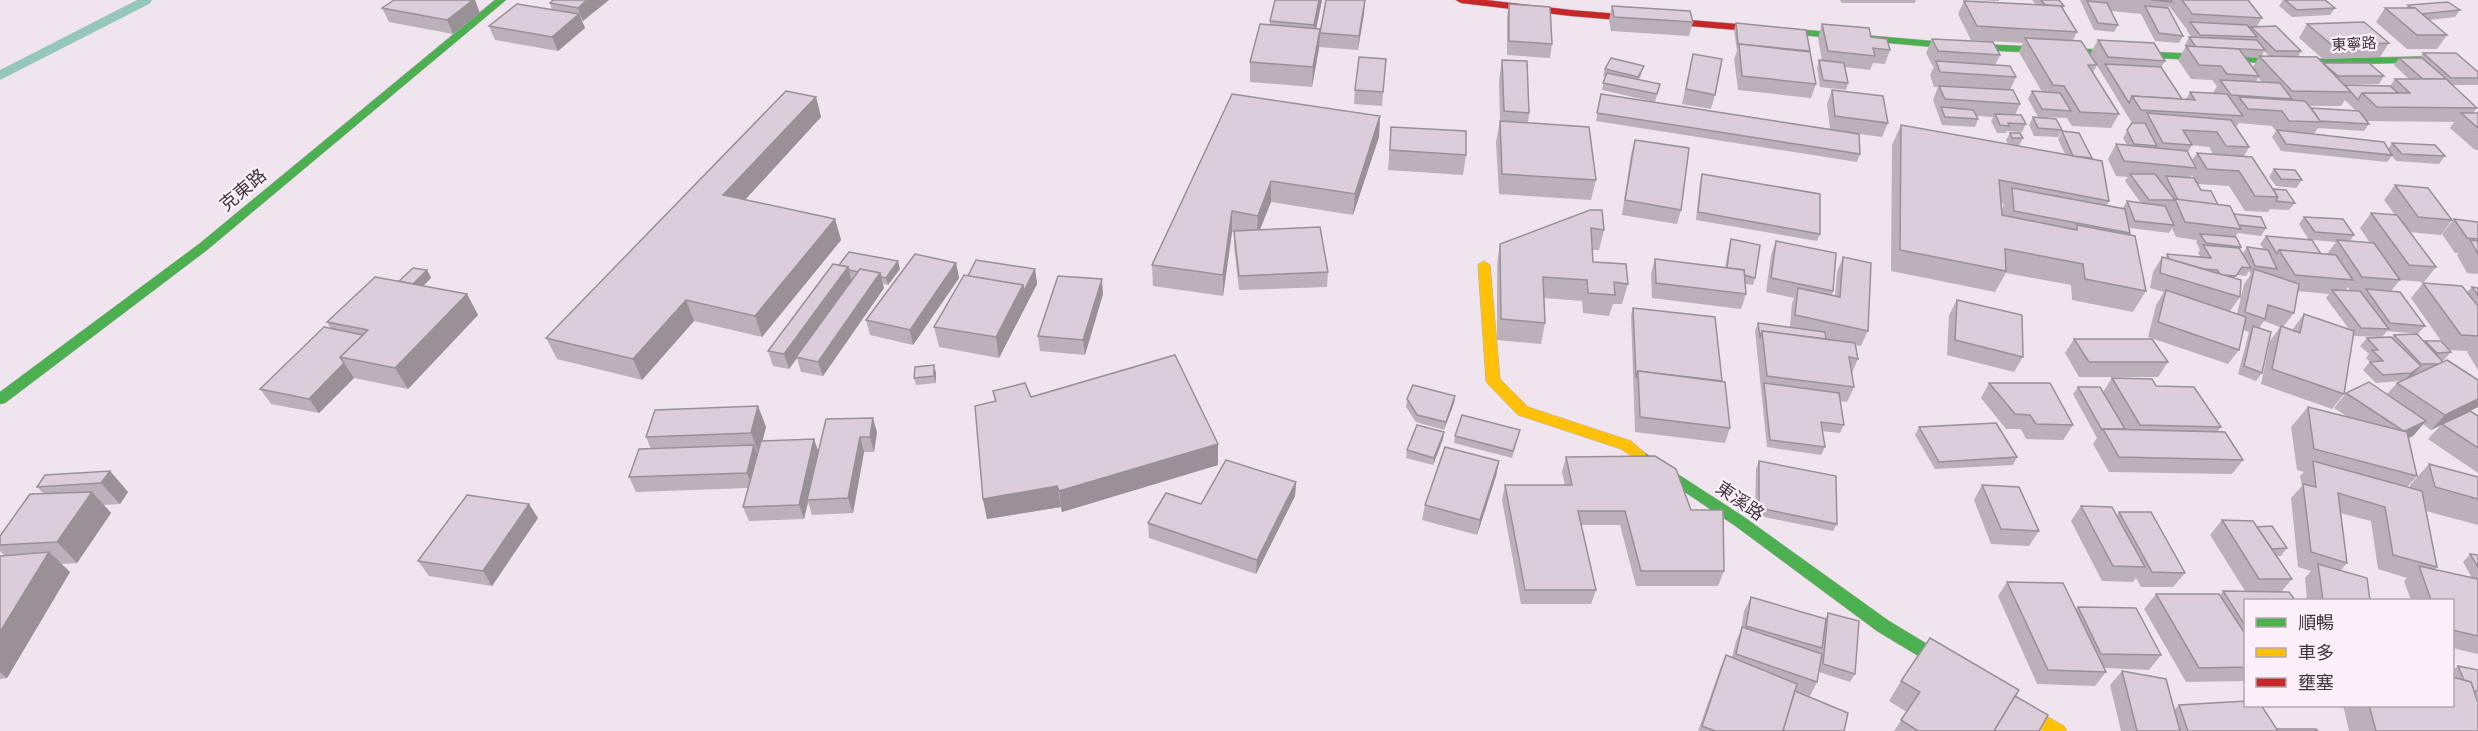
<svg xmlns="http://www.w3.org/2000/svg" width="2478" height="731" viewBox="0 0 2478 731" font-family="Figtree,'Noto Sans TC',sans-serif">
	<style>
		.lines { fill: none; stroke-linecap: round; stroke-linejoin: round }
		.stream { stroke: #95c7bb; stroke-width: 9 }
		.fast-casing { stroke: #b5acb3; stroke-width: 1 }
		.slow-casing { stroke: #b5acb3; stroke-width: 1 }
		.jam-casing { stroke: #b5acb3; stroke-width: 1 }
		.fast { fill: #4caf50; fill-rule: evenodd }
		.slow { fill: #ffc107; fill-rule: evenodd }
		.jam { fill: #c62828; fill-rule: evenodd }
		.wall { fill: #bcb0bb; fill-rule: evenodd }
		.shaded-wall { fill: #999098 }
		.building { fill: #dbcdd9; stroke: #999098; stroke-width: 1.5 }
		.labels { text-anchor: middle; stroke-width: 4.5; stroke-linejoin: round; paint-order: stroke }
		.far-street-label { font-size: 15px; fill: #3f373e; stroke: #fdf0fa }
		.street-label { font-size: 18px; fill: #3f373e; stroke: #fdf0fa }
	</style>
	<rect width="100%" height="100%" fill="#f0e5ee"/>
	<g class="lines">
		<!-- stream -->
		<path class="stream" d="M0,75L147,0"/>
		<defs>
			<g id="fast">
				<path d="M495,0H506L207,250L5,403L0,404V392L199,244Z"/>
				<path d="M1749,25L1955,43L2310,59L2443,56L2448,59L2443,62L2310,65L1955,49L1745,30L1744,28Z"/>
				<path d="M1639,449L1744,517L1889,621L1967,668L1969,673L1967,678L1961,680L1955,678L1877,631L1734,525L1634,458L1632,454L1634,450Z"/>
			</g>
			<g id="slow">
				<path d="M1484,261L1490,265L1500,379L1528,407L1631,441L1646,454L1644,458H1634L1621,449L1518,415L1488,384L1486,381L1478,265Z"/>
				<path d="M2006,693L2064,726L2067,731H2043L2000,705L1998,700L2000,695Z"/>
			</g>
			<path id="jam" d="M1456,0H1486L1571,10L1749,25L1754,28L1749,31L1571,16L1461,3Z"/>
		</defs>
		<!-- fast casing -->
		<use href="#fast" class="fast-casing"/>
		<!-- slow casing -->
		<use href="#slow" class="slow-casing"/>
		<!-- jam casing -->
		<use href="#jam" class="jam-casing"/>
		<!-- fast -->
		<use href="#fast" class="fast"/>
		<!-- slow -->
		<use href="#slow" class="slow"/>
		<!-- jam -->
		<use href="#jam" class="jam"/>
	</g>
	<!-- wall -->
	<g class="wall">
		<path d="M609,0L582,21L585,28L558,51L495,40L489,26L552,10L550,3Z"/>
		<path d="M1322,0L1316,29L1320,31L1365,0L1358,50L1319,47L1312,87L1250,82V62L1270,25V21Z"/>
		<path d="M1840,0H1916L1915,3H1842Z"/>
		<path d="M1971,0H1999V1Z"/>
		<path d="M2032,0H2059L2064,6L2063,8L2077,32L2073,40L2097,65L2093,73L2119,114L2111,128L2072,126L2067,118L2038,117L2028,99L2032,91L2042,92L2019,52L2023,43L1971,40L1958,14L1964,1L2036,5Z"/>
		<path d="M2080,0H2248L2262,18L2257,26L2301,51L2298,57L2384,76L2379,84H2343L2345,85L2390,86L2395,79H2409L2394,65L2399,58H2420L2423,53L2478,72V85H2453L2477,108L2473,113H2478V150H2475L2450,128L2454,122L2367,121L2369,124L2364,131L2318,128L2314,134L2388,149L2392,143L2445,156L2439,164L2396,161L2392,156L2387,162L2281,151L2272,137L2276,131L2272,126L2239,123L2236,127L2249,147L2244,156L2273,189L2295,203L2289,210L2270,209L2268,212L2245,211L2229,186L2198,184L2192,175L2190,178L2201,190L2218,205L2234,214L2266,228L2261,236L2238,233L2235,237L2241,247L2240,249L2243,253L2247,247L2264,249L2260,244L2266,236L2309,240L2299,224L2304,217L2354,235L2350,241L2370,243L2360,228L2371,213L2395,215L2384,200L2395,185L2452,220L2441,235L2409,232L2436,267L2424,282L2400,280L2391,291L2425,326L2418,334L2387,331L2382,337L2355,336L2353,335L2344,394L2332,409L2261,384L2270,341L2280,327L2264,321L2259,328L2262,373L2256,381L2238,374L2249,332L2243,330L2239,350L2228,364L2148,337L2156,305L2164,292L2150,288L2153,272L2162,257L2165,258L2167,254L2201,257L2198,253L2200,250L2196,242L2197,240L2176,237L2172,228L2169,233L2130,228L2128,223L2130,233L2129,235L2146,291L2133,312L2072,300L2071,285L2006,273L1995,292L1891,271L1892,145L1901,125L2008,144L2006,140L2010,133L2023,138L2019,146L2065,154L2058,139L2062,131L2109,201L2107,205L2123,208L2127,201L2141,203L2125,181L2128,177L2116,176L2108,159L2116,144L2127,145L2123,138L2132,123L2090,54L2098,40L2165,61L2161,67L2182,99H2186L2190,92L2213,93L2217,86L2212,80L2191,79L2178,60L2186,46L2185,45L2189,37L2192,38L2186,29L2187,28L2185,27L2169,6L2168,8L2183,36L2179,43L2155,41L2141,14L2111,11L2118,25L2114,32L2094,30ZM2264,51L2269,56H2262ZM2245,57L2258,58L2253,67ZM2258,78L2262,82H2256ZM2345,100L2356,111L2311,108L2309,106H2341ZM2192,145L2209,147L2213,154L2197,153L2192,160L2188,152ZM2001,203L2004,204L2002,208L2003,215ZM2312,240L2336,242L2327,254H2321ZM2249,271L2251,274L2244,284L2237,314L2230,311L2240,297L2234,278L2237,275L2246,276ZM2348,287L2350,291H2345ZM2297,291L2329,294L2326,298L2349,329L2304,314L2292,330L2283,327L2294,313Z"/>
		<path d="M2283,0H2325L2335,8L2330,15L2292,17L2279,6Z"/>
		<path d="M1509,4L1552,44L1550,58L1507,55V18Z"/>
		<path d="M2408,5L2460,10L2455,17L2429,20L2447,35L2437,49H2407L2376,22L2385,8H2406Z"/>
		<path d="M1612,6L1693,22L1689,36L1611,31L1609,20Z"/>
		<path d="M382,8L480,13L453,34L389,22Z"/>
		<path d="M1736,23L1816,84L1811,98L1738,90L1734,59L1737,51L1734,30Z"/>
		<path d="M1822,24L1871,37L1890,50L1885,64L1873,63L1870,70L1845,67L1848,83L1846,90L1820,87L1817,68L1819,60L1822,61L1818,38Z"/>
		<path d="M2307,24L2389,43L2380,57L2323,59L2299,38Z"/>
		<path d="M1932,39L2000,55L1995,65L2016,77L2010,90L2020,104L2015,115L2026,124L2022,132L2007,131L2006,133H1997L1991,121L1993,117L1976,116L1978,119L1975,127L1942,125L1933,100L1938,87H1934L1930,75L1934,66L1932,65L1926,53Z"/>
		<path d="M1693,54L1715,95L1711,109L1682,104Z"/>
		<path d="M1386,59L1382,106L1354,104L1355,90Z"/>
		<path d="M1502,60L1529,113L1528,123L1596,180L1591,200L1499,194L1496,142L1500,121L1499,80Z"/>
		<path d="M1605,69L1642,73L1639,80L1660,84L1655,102L1602,90L1605,77L1603,76Z"/>
		<path d="M1832,90L1888,123L1882,137L1859,134L1860,154L1857,162L1596,121L1601,94L1830,129L1827,104Z"/>
		<path d="M1232,94L1380,116L1379,137L1353,215L1271,202L1260,230L1328,272L1327,287L1239,290L1234,246V232H1232L1223,296L1153,286L1152,265Z"/>
		<path d="M816,97L821,117L745,200L835,219L841,240L762,337L694,321L642,380L557,359L546,338Z"/>
		<path d="M2033,117L2062,130L2058,137L2034,136L2029,125Z"/>
		<path d="M1391,127L1466,155L1463,175L1388,170Z"/>
		<path d="M1635,140L1681,210L1677,224L1622,215L1631,154Z"/>
		<path d="M2274,169L2302,180L2296,188L2276,186L2269,177Z"/>
		<path d="M1702,174L1820,234L1817,241L1696,220L1700,181Z"/>
		<path d="M1590,210L1604,230L1599,250H1592L1593,262L1628,284L1622,304H1613L1609,316L1583,313L1582,301L1544,298L1545,323L1541,344L1497,340V264L1500,244Z"/>
		<path d="M2454,219L2478,222V274L2467,273L2457,255L2459,253H2455L2442,234Z"/>
		<path d="M1731,239L1755,278L1753,285L1745,284L1746,294L1741,309L1652,298L1651,274L1655,259L1725,268L1729,246Z"/>
		<path d="M1776,241L1833,291L1832,295L1835,296L1837,272L1843,257L1868,331L1861,346L1856,345L1858,359L1852,373L1854,387L1847,402L1840,401L1844,425L1840,433L1822,431L1825,447L1821,455L1767,447L1755,331L1758,323L1790,327L1792,303L1794,298L1766,292L1771,255Z"/>
		<path d="M956,263L959,278L913,345L870,335L866,320Z"/>
		<path d="M839,265L900,269L888,285L883,284L884,288L823,376L801,372L797,358L789,369L773,366L768,351Z"/>
		<path d="M1035,269L1037,284L999,358L939,347L934,327L968,276Z"/>
		<path d="M427,270L431,278L423,286L467,294L478,315L408,389L354,378L319,413L271,404L260,389L331,329L327,322L399,281Z"/>
		<path d="M2423,283L2467,292L2472,287L2478,288V370L2467,352L2468,351L2449,350L2451,352L2444,360H2441L2443,362L2478,380V407L2470,411L2478,416V473L2428,439L2441,425L2431,430L2423,424L2413,436L2409,438L2417,476L2407,487L2410,488V485L2429,464L2478,477V525L2426,511L2437,567L2435,570L2472,578L2463,562L2470,554L2478,555V654L2452,648V600H2411L2404,581L2407,578L2378,569L2371,521L2340,513L2347,563L2341,570L2370,600H2307L2305,578L2311,571L2298,567L2291,498L2302,486L2300,476L2304,472L2297,470L2291,427L2308,407L2346,416L2334,408L2346,393L2387,394L2397,383L2400,381L2376,383L2363,370L2370,362L2366,358L2369,354L2360,346L2367,338L2392,337L2394,335L2425,342V341L2444,345L2411,298Z"/>
		<path d="M1103,294L1085,355L1040,351L1038,336Z"/>
		<path d="M1957,300L2023,357L2014,372L1947,355L1949,315Z"/>
		<path d="M1633,308L1722,381L1730,428L1725,443L1635,432L1631,315Z"/>
		<path d="M2074,339L2168,362L2158,377H2079L2065,353Z"/>
		<path d="M934,365L936,373V383L916,385L914,378Z"/>
		<path d="M2112,378L2156,386L2221,427L2217,432L2243,460L2232,474L2109,472L2093,444L2097,438L2073,394L2078,387L2103,392Z"/>
		<path d="M1989,383L2073,425L2063,440L2026,439L2021,429H2006L1981,398Z"/>
		<path d="M993,391L1031,397L1218,465L1062,512L1061,507L987,519L983,499L995,402Z"/>
		<path d="M1455,396L1454,403L1444,430L1416,422L1406,407L1407,399Z"/>
		<path d="M758,406L766,427L762,441L814,439L818,452L826,419L877,432L874,452H864L853,513L812,515L808,502L804,519L749,521L743,507L748,488L636,492L629,477L651,449L646,437Z"/>
		<path d="M1919,427L2017,457L2013,465L1935,469L1915,435Z"/>
		<path d="M1520,430L1512,458L1454,443L1455,436Z"/>
		<path d="M1443,439L1433,465L1406,458L1407,450Z"/>
		<path d="M1566,457L1691,510L1724,571L1718,586H1636L1620,525H1581L1596,590L1591,604H1521L1502,500L1505,485H1565L1562,472Z"/>
		<path d="M1499,461L1496,476L1477,535L1422,520L1425,505Z"/>
		<path d="M1759,461L1837,524L1833,531L1755,515L1756,469Z"/>
		<path d="M110,471L128,492L120,504L104,505L111,513L77,563L61,564L70,572L7,678L0,679V556H5L0,551V536L44,494L37,487Z"/>
		<path d="M1296,482L1295,496L1256,574L1149,538L1148,523L1201,504Z"/>
		<path d="M1982,485L2039,531L2029,546L1991,544L1974,500Z"/>
		<path d="M2081,506L2117,515L2119,512L2185,573L2173,587H2141L2136,578L2133,582L2102,581L2071,521Z"/>
		<path d="M538,518L492,586L429,576L418,561Z"/>
		<path d="M2222,520L2257,527L2287,548L2281,556H2277L2292,579L2281,592L2246,600V681L2186,682L2144,609L2156,594L2220,595L2223,591H2245L2210,535Z"/>
		<path d="M2007,582L2076,609L2078,607L2161,655L2149,670L2105,668L2106,672L2095,686L2037,684L1998,596Z"/>
		<path d="M1751,597L1825,619L1828,613L1855,674L1850,682L1819,672L1817,682L1810,696L1795,691L1844,731H1698L1720,669L1726,655L1732,657L1736,641L1741,630L1744,611Z"/>
		<path d="M2458,666L2478,670V731H2349L2343,705H2452V671Z"/>
		<path d="M2122,671L2174,710L2179,705L2277,729L2318,731H2121L2110,685Z"/>
		<path d="M1901,681L2015,696L2039,731H1894L1907,712L1889,701Z"/>
	</g>
	<!-- shaded-wall -->
	<g class="shaded-wall">
		<path d="M473,0H475L480,13L453,34L447,20Z"/>
		<path d="M587,0H609L583,21L578,8Z"/>
		<path d="M1319,0H1322L1313,44L1314,25Z"/>
		<path d="M1365,0L1364,14L1358,50L1359,36Z"/>
		<path d="M579,14L585,28L558,51L552,37Z"/>
		<path d="M1320,29L1319,49L1312,87L1313,67Z"/>
		<path d="M816,97L821,117L730,216L723,195Z"/>
		<path d="M1380,116L1379,137L1353,215L1355,194Z"/>
		<path d="M1271,181V202L1257,236L1258,216Z"/>
		<path d="M1232,211V232L1223,296V275Z"/>
		<path d="M835,219L841,240L762,337L755,316Z"/>
		<path d="M898,261L900,269L888,285L886,278Z"/>
		<path d="M956,263L959,278L913,345L910,330Z"/>
		<path d="M848,267L852,282L789,369L784,354Z"/>
		<path d="M1035,269L1037,284L999,358L996,337L1023,285Z"/>
		<path d="M427,270L431,278L410,299L405,291Z"/>
		<path d="M880,273L884,288L823,376L818,362Z"/>
		<path d="M1102,279L1103,294L1085,355L1083,340Z"/>
		<path d="M467,294L478,315L408,389L395,368Z"/>
		<path d="M686,300L694,321L642,380L633,359Z"/>
		<path d="M344,363L354,378L319,413L309,399Z"/>
		<path d="M934,365L936,373V383L934,376Z"/>
		<path d="M2421,366L2414,374L2404,381L2411,373Z"/>
		<path d="M1455,396L1454,403L1444,430L1446,422Z"/>
		<path d="M2478,399V407L2431,430L2445,415Z"/>
		<path d="M758,406L766,427L759,454L751,433Z"/>
		<path d="M873,418L877,432L874,452L870,437Z"/>
		<path d="M2426,421L2413,436L2390,447L2404,432Z"/>
		<path d="M1444,432L1443,439L1433,465L1434,458Z"/>
		<path d="M860,437L864,452L853,513L848,498Z"/>
		<path d="M814,439L819,453L807,500L808,502L804,519L799,505Z"/>
		<path d="M1218,444V465L1062,512L1059,491Z"/>
		<path d="M754,445L760,460L753,488L747,473Z"/>
		<path d="M1499,461L1496,476L1477,535L1480,520Z"/>
		<path d="M110,471L128,492L120,504L101,483Z"/>
		<path d="M1296,482L1295,496L1256,574L1257,560Z"/>
		<path d="M1057,486L1061,507L987,519L983,499Z"/>
		<path d="M92,492L111,513L77,563L57,542Z"/>
		<path d="M529,504L538,518L492,586L483,571Z"/>
		<path d="M49,552L70,572L7,678L0,672V632Z"/>
	</g>
	<!-- building -->
	<g class="building">
		<path d="M394,0H473L447,20L382,8Z"/>
		<path d="M553,0H587L578,8L550,3Z"/>
		<path d="M1275,0H1319L1314,25L1270,21Z"/>
		<path d="M1326,0H1365L1359,36L1320,33Z"/>
		<path d="M2041,0H2059L2064,6L2045,5Z"/>
		<path d="M2151,0H2171L2172,2Z"/>
		<path d="M2182,0H2248L2262,18L2192,14Z"/>
		<path d="M2285,0H2325L2335,8L2297,10Z"/>
		<path d="M1964,1L2061,6L2077,32L1977,26Z"/>
		<path d="M2087,1L2107,3L2118,25L2098,23Z"/>
		<path d="M2448,2L2460,10L2421,14L2415,8H2412L2408,5Z"/>
		<path d="M517,4L579,14L552,37L489,26Z"/>
		<path d="M1509,4L1550,7L1552,44L1509,41Z"/>
		<path d="M1612,6L1690,11L1693,22L1614,17Z"/>
		<path d="M2145,6L2168,8L2183,36L2159,33Z"/>
		<path d="M2385,8H2415L2447,35H2417Z"/>
		<path d="M2190,22L2247,25L2257,37L2200,35Z"/>
		<path d="M2364,22L2389,43L2332,45L2307,24Z"/>
		<path d="M1736,23L1806,30L1810,51L1738,44Z"/>
		<path d="M1260,24L1320,29L1313,67L1250,62Z"/>
		<path d="M1822,24L1869,28L1871,37L1887,39L1890,50L1873,48L1875,56L1828,51Z"/>
		<path d="M2276,26L2301,51H2276L2251,27Z"/>
		<path d="M2189,37L2257,40L2265,50L2196,47Z"/>
		<path d="M2025,38L2081,41L2097,65H2088L2119,114L2080,112L2064,86L2053,85Z"/>
		<path d="M1932,39L1993,42L2000,55L1938,51Z"/>
		<path d="M2098,40L2154,43L2165,61L2108,57Z"/>
		<path d="M1739,44L1810,52L1816,84L1742,76Z"/>
		<path d="M2186,46L2239,49L2259,76L2227,74L2221,66L2199,65Z"/>
		<path d="M2423,53H2456L2478,72V78H2451Z"/>
		<path d="M1693,54L1722,59L1715,95L1686,89Z"/>
		<path d="M2259,56L2317,57L2351,92L2292,91Z"/>
		<path d="M1359,57L1386,59L1383,92L1355,90Z"/>
		<path d="M1611,58L1644,66L1638,77L1605,69Z"/>
		<path d="M2399,58H2422L2450,82L2446,79H2423Z"/>
		<path d="M1502,60L1527,61L1529,113L1504,111Z"/>
		<path d="M1819,60L1844,63L1848,83L1823,80Z"/>
		<path d="M1936,61L2010,66L2016,77L1940,72Z"/>
		<path d="M2323,63H2369L2384,76H2338Z"/>
		<path d="M2105,64L2161,67L2182,99L2132,96L2129,103Z"/>
		<path d="M1607,73L1660,84L1657,94L1603,83Z"/>
		<path d="M2395,79H2446L2477,108L2377,107L2362,93H2410Z"/>
		<path d="M2220,80L2280,83L2292,99L2231,95Z"/>
		<path d="M2345,85L2390,86L2398,93H2362L2358,100Z"/>
		<path d="M1939,86L2013,90L2020,104L1945,99Z"/>
		<path d="M1832,90L1883,96L1888,123L1835,116Z"/>
		<path d="M786,91L816,97L723,195L835,219L755,316L686,300L633,359L546,338Z"/>
		<path d="M2032,91L2060,93L2071,111L2042,109Z"/>
		<path d="M2190,92L2227,94L2243,116L2141,110L2132,96L2195,100Z"/>
		<path d="M1232,94L1380,116L1355,194L1271,181L1258,216L1232,211L1223,275L1152,265Z"/>
		<path d="M1601,94L1859,134L1860,154L1597,113Z"/>
		<path d="M2239,97L2305,101L2322,122L2289,121L2282,111L2248,109Z"/>
		<path d="M1941,107L1973,110L1978,119L1945,117Z"/>
		<path d="M2311,108L2359,111L2369,124L2320,121Z"/>
		<path d="M2147,113L2231,120L2249,147L2226,146L2217,132L2183,130L2192,145L2163,143Z"/>
		<path d="M2461,113H2478V128Z"/>
		<path d="M1995,114L2021,115L2026,124L2008,123L2009,126L2000,125Z"/>
		<path d="M2033,117L2056,119L2062,130L2038,128Z"/>
		<path d="M1500,121L1589,127L1596,180L1502,174Z"/>
		<path d="M2132,123H2145L2157,146L2134,144L2127,130Z"/>
		<path d="M1901,125L2102,161L2109,201L1999,180L2002,215L2077,230V225L2135,236L2146,291L2085,279L2083,264L2005,249L2006,271L1900,250Z"/>
		<path d="M1391,127L1466,131V155L1390,150Z"/>
		<path d="M2277,130L2384,142L2392,155L2286,144Z"/>
		<path d="M2062,131L2079,133L2092,158L2073,156Z"/>
		<path d="M2010,133H2020L2023,138H2012Z"/>
		<path d="M1635,140L1689,148L1681,210L1625,200Z"/>
		<path d="M2392,143L2435,145L2445,156L2402,154Z"/>
		<path d="M2116,144L2187,151L2196,168L2124,161Z"/>
		<path d="M2197,153L2252,157L2278,197L2255,196L2239,171L2207,169Z"/>
		<path d="M2274,169L2295,170L2302,180L2281,179Z"/>
		<path d="M1702,174L1820,194V234L1698,212Z"/>
		<path d="M2130,174H2155L2175,200H2149Z"/>
		<path d="M2166,176L2194,178L2201,190L2211,191L2218,205L2178,200Z"/>
		<path d="M2395,185L2428,188L2452,220L2418,217Z"/>
		<path d="M2012,188L2125,209L2130,233L2014,211Z"/>
		<path d="M2273,189L2286,190L2295,203L2276,201L2278,197Z"/>
		<path d="M2175,199L2230,206L2241,229L2185,222Z"/>
		<path d="M2127,201L2165,206L2174,225L2135,221Z"/>
		<path d="M1590,210H1602L1604,230L1591,228L1593,262L1626,264L1628,284L1614,282L1615,295L1588,293L1587,280L1543,277L1545,323L1501,319L1500,244Z"/>
		<path d="M2371,213L2397,215L2436,267L2409,265Z"/>
		<path d="M2234,214L2261,217L2266,228L2239,225Z"/>
		<path d="M2304,217L2343,219L2354,235L2315,232Z"/>
		<path d="M2454,219L2478,222V239L2467,238Z"/>
		<path d="M1320,227L1328,272L1239,276L1234,231Z"/>
		<path d="M2200,234L2236,237L2241,247L2206,243Z"/>
		<path d="M2266,236L2312,240L2321,254L2279,250L2277,254Z"/>
		<path d="M1731,239L1760,245L1755,278L1744,275V270L1727,268Z"/>
		<path d="M2337,240L2374,243L2400,280L2362,277Z"/>
		<path d="M2470,240L2478,241V254Z"/>
		<path d="M1776,241L1836,253L1833,291L1771,278Z"/>
		<path d="M2203,245L2239,248L2251,268L2242,267L2236,276L2224,275L2220,274L2217,270L2204,269L2169,259L2167,254L2211,258Z"/>
		<path d="M2247,247L2268,250L2277,269L2255,266Z"/>
		<path d="M2279,250L2336,255L2353,280L2295,275Z"/>
		<path d="M849,252L898,261L886,278L881,277L880,273L860,269L858,272L849,270L848,267L839,265Z"/>
		<path d="M915,254L956,263L910,330L866,320Z"/>
		<path d="M1843,257L1871,263L1868,331L1795,315L1798,288L1840,297Z"/>
		<path d="M2162,257L2241,280L2240,297L2160,273Z"/>
		<path d="M1655,259L1744,270L1746,294L1656,283Z"/>
		<path d="M976,260L1035,269L1024,291L1023,285L968,276Z"/>
		<path d="M833,264L848,267L784,354L768,351Z"/>
		<path d="M413,268L427,270L413,284L399,281Z"/>
		<path d="M860,269L880,273L818,362L796,357Z"/>
		<path d="M2254,269L2299,284L2294,313L2268,305L2265,319L2245,312Z"/>
		<path d="M964,275L1023,285L996,337L934,327Z"/>
		<path d="M1058,276L1102,279L1083,340L1038,336Z"/>
		<path d="M375,277L467,294L395,368L340,357L368,330L327,322Z"/>
		<path d="M2423,283L2462,286L2478,306V336L2461,335Z"/>
		<path d="M2472,287L2478,288V295Z"/>
		<path d="M2366,289L2400,292L2425,326L2390,323Z"/>
		<path d="M2166,290L2246,317L2239,350L2158,322Z"/>
		<path d="M2332,290L2360,291L2389,329L2361,328Z"/>
		<path d="M1957,300L2022,315L2023,357L1955,340Z"/>
		<path d="M1633,308L1715,317L1722,381L1638,371L1636,378Z"/>
		<path d="M2304,314L2354,331L2344,394L2272,369L2281,326L2300,333Z"/>
		<path d="M1758,323L1825,332L1826,339L1762,331L1760,338Z"/>
		<path d="M2253,326L2271,332L2262,373L2244,366Z"/>
		<path d="M324,327L363,335L340,357L344,363L309,399L260,389Z"/>
		<path d="M1762,331L1855,343L1858,359L1849,357L1854,387L1767,376Z"/>
		<path d="M2417,334L2443,362L2439,364H2421L2394,335Z"/>
		<path d="M2391,337L2421,366L2411,373L2383,375L2370,362L2383,361L2372,350H2378L2367,338Z"/>
		<path d="M2074,339H2152L2168,362H2089Z"/>
		<path d="M2425,341H2441L2451,352L2437,353Z"/>
		<path d="M1175,355L1218,444L1059,491L1057,486L983,499L975,406L996,401L993,391L1025,383L1031,397Z"/>
		<path d="M2447,360L2478,380V399L2445,415L2397,383Z"/>
		<path d="M934,365V376L914,378L915,367Z"/>
		<path d="M1638,371L1725,382L1730,428L1640,417Z"/>
		<path d="M2112,378L2152,379L2156,386L2194,387L2221,427L2140,425Z"/>
		<path d="M2369,382L2426,421L2405,431L2402,430L2346,393Z"/>
		<path d="M1764,383L1839,393L1844,425L1821,422L1825,447L1770,440Z"/>
		<path d="M1989,383H2050L2073,425L2036,424L2030,415L2015,414Z"/>
		<path d="M1413,385L1455,396L1446,422L1417,415L1407,399Z"/>
		<path d="M2078,387H2100L2125,429H2103L2102,430Z"/>
		<path d="M758,406L751,433L646,437L655,410Z"/>
		<path d="M2308,407L2407,432L2417,476L2314,449Z"/>
		<path d="M2470,411L2478,416V448L2442,424Z"/>
		<path d="M1462,415L1520,430L1513,451L1455,436Z"/>
		<path d="M873,418L870,437H860L848,498L807,500L826,419Z"/>
		<path d="M1996,423L2017,457L1939,462L1919,427Z"/>
		<path d="M1417,425L1444,432L1434,458L1407,450Z"/>
		<path d="M2103,429L2225,432L2243,460L2119,457Z"/>
		<path d="M814,439L799,505L743,507L761,441Z"/>
		<path d="M754,445L747,473L629,477L639,449Z"/>
		<path d="M1445,447L1499,461L1480,520L1425,505Z"/>
		<path d="M1655,456L1676,469L1691,510H1723L1724,571H1641L1625,511H1578L1596,590H1525L1505,485H1572L1566,457Z"/>
		<path d="M1226,460L1296,482L1257,560L1148,523L1166,493L1201,504Z"/>
		<path d="M1759,461L1836,476L1837,524L1759,508Z"/>
		<path d="M2313,461L2422,491L2437,567L2393,555L2385,507L2338,493L2347,563L2311,552L2303,484L2316,487Z"/>
		<path d="M2429,464L2478,477V499L2435,487Z"/>
		<path d="M110,471L101,483L37,487L45,475Z"/>
		<path d="M1982,485L2019,487L2039,531L2001,529Z"/>
		<path d="M92,492L57,542L0,545V536L30,494Z"/>
		<path d="M467,495L529,504L483,571L418,561Z"/>
		<path d="M2081,506L2112,507L2145,567L2113,566Z"/>
		<path d="M2119,512H2151L2185,573L2152,572Z"/>
		<path d="M2222,520L2253,521L2292,579H2259Z"/>
		<path d="M2272,526L2287,548L2272,549L2257,527Z"/>
		<path d="M49,552L0,632V556Z"/>
		<path d="M2470,554L2478,555V567Z"/>
		<path d="M2318,564L2367,578L2370,600H2323Z"/>
		<path d="M2419,566L2478,579V636L2452,630V600H2431Z"/>
		<path d="M2007,582L2063,583L2106,672L2048,670Z"/>
		<path d="M2223,591L2289,592L2295,600H2246V627Z"/>
		<path d="M2156,594H2219L2246,635V667L2199,668Z"/>
		<path d="M1751,597L1826,619L1822,648L1746,626Z"/>
		<path d="M2078,607L2136,608L2161,655L2101,654Z"/>
		<path d="M1828,613L1859,621L1855,674L1823,664Z"/>
		<path d="M1742,627L1822,654L1817,682L1736,654Z"/>
		<path d="M1930,638L2019,690L1994,731H1918L1901,720L1920,692L1901,681Z"/>
		<path d="M1726,655L1797,684L1783,731H1715L1702,726Z"/>
		<path d="M2458,666L2478,670V691H2474L2471,682L2464,680Z"/>
		<path d="M2122,671L2166,679L2180,731H2137Z"/>
		<path d="M2452,677L2471,682L2478,703V731H2376L2369,705H2452Z"/>
		<path d="M1795,691L1848,713L1844,731H1783Z"/>
		<path d="M2015,696L2048,715L2039,731H1994Z"/>
		<path d="M2246,701V705H2261L2278,731H2188L2179,705Z"/>
		<path d="M2277,729H2316L2318,731H2278Z"/>
	</g>
	<g class="labels">
		<!-- far-street labels -->
		<g class="far-street-label">
			<text transform="translate(2354 44) rotate(-3)" y="5">東寧路</text>
		</g>
		<!-- street labels -->
		<g class="street-label">
			<text transform="translate(243 190) rotate(-40)" y="6">克東路</text>
			<text transform="translate(1740 501) rotate(35)" y="6">東溪路</text>
		</g>
	</g>
	<!-- legend -->
	<rect x="2244" y="599" width="210" height="108" fill="#fdf0fa" stroke="#b1a6af" stroke-width="1.5"/>
	<rect x="2256" y="618" width="30" height="9" fill="#4caf50" stroke="#b1a6af" stroke-width="1.5"/>
	<text x="2298" y="629" font-size="18" fill="#3f373e">順暢</text>
	<rect x="2256" y="648" width="30" height="9" fill="#ffc107" stroke="#b1a6af" stroke-width="1.5"/>
	<text x="2298" y="659" font-size="18" fill="#3f373e">車多</text>
	<rect x="2256" y="678" width="30" height="9" fill="#c62828" stroke="#b1a6af" stroke-width="1.5"/>
	<text x="2298" y="689" font-size="18" fill="#3f373e">壅塞</text>
</svg>
